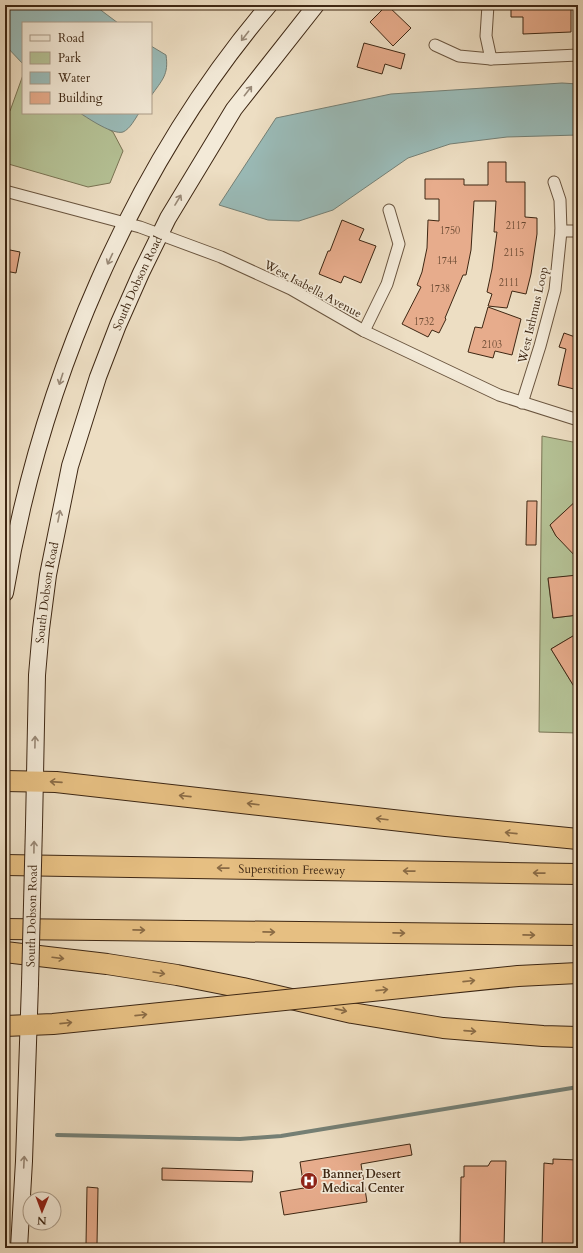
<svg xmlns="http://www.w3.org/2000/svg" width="583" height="1253" viewBox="0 0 583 1253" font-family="Cardo,serif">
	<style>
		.green { fill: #b5c296; stroke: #7a7454 }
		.water { fill: #9abbb8; stroke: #758076 }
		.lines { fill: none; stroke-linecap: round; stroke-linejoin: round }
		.stream { stroke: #758076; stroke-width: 4 }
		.building { fill: #e7ac8c; stroke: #3e2713 }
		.street-casing { stroke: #6a553f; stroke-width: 13 }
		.secondary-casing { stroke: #3e2713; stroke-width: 18 }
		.highway-casing { stroke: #3e2713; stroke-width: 22 }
		.street { stroke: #f3ead8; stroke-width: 11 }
		.secondary { stroke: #f3ead8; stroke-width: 16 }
		.highway { stroke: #e6bf82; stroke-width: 20 }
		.secondary-bridge-casing { stroke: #3e2713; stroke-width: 18; stroke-linecap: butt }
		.highway-bridge-casing { stroke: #3e2713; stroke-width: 22; stroke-linecap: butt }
		.secondary-bridge { stroke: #f3ead8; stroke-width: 16 }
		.highway-bridge { stroke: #e6bf82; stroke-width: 20 }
		.oneway { stroke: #988876 }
		.oneway2 { stroke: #8a6b45 }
		.labels { text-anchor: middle; stroke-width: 3.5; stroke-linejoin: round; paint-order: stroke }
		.number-label { font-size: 10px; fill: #684831 }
		.street-label { font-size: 12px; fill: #3e2713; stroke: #f3ead8 }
		.poi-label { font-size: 12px; font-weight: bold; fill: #3e2713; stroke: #f3ead8; text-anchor: start }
	</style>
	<rect width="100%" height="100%" fill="#eddec3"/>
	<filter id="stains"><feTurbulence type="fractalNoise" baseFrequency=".005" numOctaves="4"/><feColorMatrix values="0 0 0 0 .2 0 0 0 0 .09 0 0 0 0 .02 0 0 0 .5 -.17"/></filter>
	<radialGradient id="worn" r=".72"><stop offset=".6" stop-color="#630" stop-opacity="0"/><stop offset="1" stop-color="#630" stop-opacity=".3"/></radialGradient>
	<!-- green -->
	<g class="green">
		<path d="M23,75V113H83L113,132L123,151L110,183L88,187L5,163V113L10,111Z"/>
		<path d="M542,436L578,443V499L550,525L556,536L578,556V575L548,579L553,618L578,615V633L551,649L578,693V733L539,732Z"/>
	</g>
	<!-- water -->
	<g class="water">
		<path d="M5,5H95L102,11L118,23H23V64L5,45Z"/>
		<path d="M151,46L166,55C169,75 162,80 151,96Z"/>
		<path d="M562,83L578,84V135L507,137L450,144L408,158L333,210L299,221L268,220L219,205L276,118L391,94Z"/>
		<path d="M80,113H139C135,119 130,129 123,132C113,135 89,119 80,113Z"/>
	</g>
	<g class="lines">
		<!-- stream -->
		<path class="stream" d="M57,1135L240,1139L281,1136L578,1087"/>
	</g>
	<!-- building -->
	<g class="building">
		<path d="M387,5L411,28L393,46L370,22Z"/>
		<path d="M511,5H571V32L523,34V17H511Z"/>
		<path d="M364,43L405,54L401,69L385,64L382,74L357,67Z"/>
		<path d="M488,162H506V182H525V217L537,218V234L531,274L526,294L512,291L507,308L488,306L492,294L487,292L492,269L497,232H494L496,201H474L471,250L466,275H463L445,318L446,319L439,333L432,330L428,337L402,324L421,287L417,285L422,272L427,248L428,220L439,221V199H425V179H464V185H488Z"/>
		<path d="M342,220L364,229L359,240L376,246L361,283L344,276L341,283L319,274L328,251H330Z"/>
		<path d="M5,249L20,252L16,273L5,271Z"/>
		<path d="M488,307L521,319L512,355L495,351L493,358L468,352L475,327L482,328Z"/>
		<path d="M564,333L578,338V390L558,385L566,349L559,347Z"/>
		<path d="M578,499V559L556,536L550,525Z"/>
		<path d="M527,501H537L536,545H526Z"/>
		<path d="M578,575V615L553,618L548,578Z"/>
		<path d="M578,633V693L551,649Z"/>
		<path d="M410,1144L412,1155L361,1164L367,1202L284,1215L280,1192L304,1188L300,1162Z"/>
		<path d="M553,1159L577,1160L576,1170H578V1248H542L544,1163L553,1164Z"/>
		<path d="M491,1161H506L504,1248H460L461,1177H464V1166H488Z"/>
		<path d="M162,1168L253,1171L252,1182L162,1180Z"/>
		<path d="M87,1187L98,1188L97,1244H86Z"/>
	</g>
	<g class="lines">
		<defs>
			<g id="street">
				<path d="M488,5L486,36L491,59L578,55"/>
				<path d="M435,45L459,56L491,59"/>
				<path d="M5,191L140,227L221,257L291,289L364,331L499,395L578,420"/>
				<path d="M561,231H578"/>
				<path d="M364,331L387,284L399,244L389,210"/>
				<path d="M522,403L540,346L555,290L561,231L560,200L554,182"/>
			</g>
			<g id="secondary">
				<path d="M5,593C40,384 131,167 269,5"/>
				<path id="s1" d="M34,825L37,675L41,629L48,575L70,466L98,377L118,325L141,273L168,218L234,109L316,5"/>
				<path d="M19,1248L24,1161L30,984"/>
			</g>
			<g id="highway">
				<path d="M5,781L56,782L446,826L578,839"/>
				<path id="s2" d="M5,865L578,874"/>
				<path d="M5,929L578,935"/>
				<path d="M5,952L107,964L177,975L243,988L352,1013L443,1028L543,1036L578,1037"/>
				<path d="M430,985L518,976L578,973"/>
				<path d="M5,1026L53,1024L102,1019"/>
			</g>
		</defs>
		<!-- street casing -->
		<use href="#street" class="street-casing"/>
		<!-- secondary casing -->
		<use href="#secondary" class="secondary-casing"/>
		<!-- highway casing -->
		<use href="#highway" class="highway-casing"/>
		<!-- street -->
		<use href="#street" class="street"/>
		<!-- secondary -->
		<use href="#secondary" class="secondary"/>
		<!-- highway -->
		<use href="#highway" class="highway"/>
		<defs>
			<g id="secondary-bridge">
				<path id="s3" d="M30,984L34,825"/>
			</g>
			<path id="highway-bridge" d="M102,1019L430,985"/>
		</defs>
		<!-- secondary-bridge casing -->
		<use href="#secondary-bridge" class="secondary-bridge-casing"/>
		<!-- highway-bridge casing -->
		<use href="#highway-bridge" class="highway-bridge-casing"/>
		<!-- secondary-bridge -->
		<use href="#secondary-bridge" class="secondary-bridge"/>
		<!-- highway-bridge -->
		<use href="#highway-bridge" class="highway-bridge"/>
	</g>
	<!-- one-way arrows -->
	<defs><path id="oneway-shaft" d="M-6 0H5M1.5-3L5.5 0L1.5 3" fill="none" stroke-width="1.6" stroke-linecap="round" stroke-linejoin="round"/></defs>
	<g class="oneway">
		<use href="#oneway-shaft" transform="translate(245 36) rotate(128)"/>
		<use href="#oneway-shaft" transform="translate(248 91) rotate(-52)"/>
		<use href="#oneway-shaft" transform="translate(178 200) rotate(-59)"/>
		<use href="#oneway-shaft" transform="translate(110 259) rotate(115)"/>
		<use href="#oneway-shaft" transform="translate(61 379) rotate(108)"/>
		<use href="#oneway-shaft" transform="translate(59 516) rotate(-79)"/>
		<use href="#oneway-shaft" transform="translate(35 742) rotate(-89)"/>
		<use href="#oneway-shaft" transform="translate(34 847) rotate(-89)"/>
		<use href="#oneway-shaft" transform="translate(24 1162) rotate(-87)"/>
	</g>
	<g class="oneway2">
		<use href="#oneway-shaft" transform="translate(56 782) rotate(-176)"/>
		<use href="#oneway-shaft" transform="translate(185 796) rotate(-174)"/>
		<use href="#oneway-shaft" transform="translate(253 804) rotate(-173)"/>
		<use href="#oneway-shaft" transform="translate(382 819) rotate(-173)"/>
		<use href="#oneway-shaft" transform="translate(511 833) rotate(-174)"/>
		<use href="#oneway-shaft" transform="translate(223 868) rotate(-179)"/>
		<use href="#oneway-shaft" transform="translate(409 871) rotate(-179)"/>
		<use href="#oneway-shaft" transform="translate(539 873) rotate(-179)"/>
		<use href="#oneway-shaft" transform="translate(139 930) rotate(1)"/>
		<use href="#oneway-shaft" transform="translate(269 932) rotate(1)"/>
		<use href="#oneway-shaft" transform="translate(399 933) rotate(1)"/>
		<use href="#oneway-shaft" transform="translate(529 935) rotate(1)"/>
		<use href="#oneway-shaft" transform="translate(58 958) rotate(7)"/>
		<use href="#oneway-shaft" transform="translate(159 973) rotate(9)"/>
		<use href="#oneway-shaft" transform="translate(469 981) rotate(-6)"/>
		<use href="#oneway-shaft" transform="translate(382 990) rotate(-6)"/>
		<use href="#oneway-shaft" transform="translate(341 1010) rotate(13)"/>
		<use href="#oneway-shaft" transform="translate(141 1015) rotate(-6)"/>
		<use href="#oneway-shaft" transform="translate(66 1023) rotate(-6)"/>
		<use href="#oneway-shaft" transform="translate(470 1031) rotate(4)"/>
	</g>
	<!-- icons -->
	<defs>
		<symbol id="hospital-disc" viewBox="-11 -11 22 22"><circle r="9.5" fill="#8f2418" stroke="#f3ead8"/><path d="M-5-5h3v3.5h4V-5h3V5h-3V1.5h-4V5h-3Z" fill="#fff"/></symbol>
	</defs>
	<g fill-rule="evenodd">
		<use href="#hospital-disc" x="299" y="1171" width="20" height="20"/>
	</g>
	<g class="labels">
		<!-- number labels -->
		<g class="number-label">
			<text x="516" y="229">2117</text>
			<text x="450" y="234">1750</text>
			<text x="514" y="256">2115</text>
			<text x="447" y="264">1744</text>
			<text x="509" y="286">2111</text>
			<text x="440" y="292">1738</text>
			<text x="424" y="325">1732</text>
			<text x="492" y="348">2103</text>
		</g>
		<!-- street labels -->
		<g class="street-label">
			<text dy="4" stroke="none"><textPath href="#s1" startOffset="557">South Dobson Road</textPath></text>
			<text transform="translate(313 289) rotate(28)" y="4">West Isabella Avenue</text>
			<text transform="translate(533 315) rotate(-77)" y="4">West Isthmus Loop</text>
			<text dy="4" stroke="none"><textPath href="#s1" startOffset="233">South Dobson Road</textPath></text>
			<text dy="4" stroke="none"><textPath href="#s2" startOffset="287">Superstition Freeway</textPath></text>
			<text dy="4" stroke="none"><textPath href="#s3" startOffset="68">South Dobson Road</textPath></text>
		</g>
		<!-- poi labels -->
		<g class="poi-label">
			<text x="322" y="1178">Banner Desert<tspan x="322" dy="14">Medical Center</tspan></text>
		</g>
	</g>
	<!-- margin -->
	<rect width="583" height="1253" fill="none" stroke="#eddec3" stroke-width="20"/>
	<rect x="6" y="6" width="571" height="1241" fill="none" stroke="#3e2713" stroke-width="2"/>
	<rect x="10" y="10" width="563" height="1233" fill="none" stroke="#3e2713"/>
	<!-- legend -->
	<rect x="22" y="22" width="130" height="92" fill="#f3ead8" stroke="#ab9c89"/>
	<rect x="30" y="35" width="20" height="6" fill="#f3ead8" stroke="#ab9c89"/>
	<text x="58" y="42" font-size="12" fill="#3e2713">Road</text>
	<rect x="30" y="52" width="20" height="12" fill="#b5c296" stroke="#ab9c89"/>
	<text x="58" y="62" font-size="12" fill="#3e2713">Park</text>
	<rect x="30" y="72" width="20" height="12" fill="#9abbb8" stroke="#ab9c89"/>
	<text x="58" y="82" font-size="12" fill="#3e2713">Water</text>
	<rect x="30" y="92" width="20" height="12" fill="#e7ac8c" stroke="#ab9c89"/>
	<text x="58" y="102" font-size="12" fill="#3e2713">Building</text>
	<!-- north arrow -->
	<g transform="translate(42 1211) rotate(181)"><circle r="19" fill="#f3ead8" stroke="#ab9c89"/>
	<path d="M0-3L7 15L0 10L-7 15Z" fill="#8f2418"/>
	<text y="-6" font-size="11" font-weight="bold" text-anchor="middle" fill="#3e2713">N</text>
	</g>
	<rect width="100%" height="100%" filter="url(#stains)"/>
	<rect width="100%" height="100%" fill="url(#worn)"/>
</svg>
